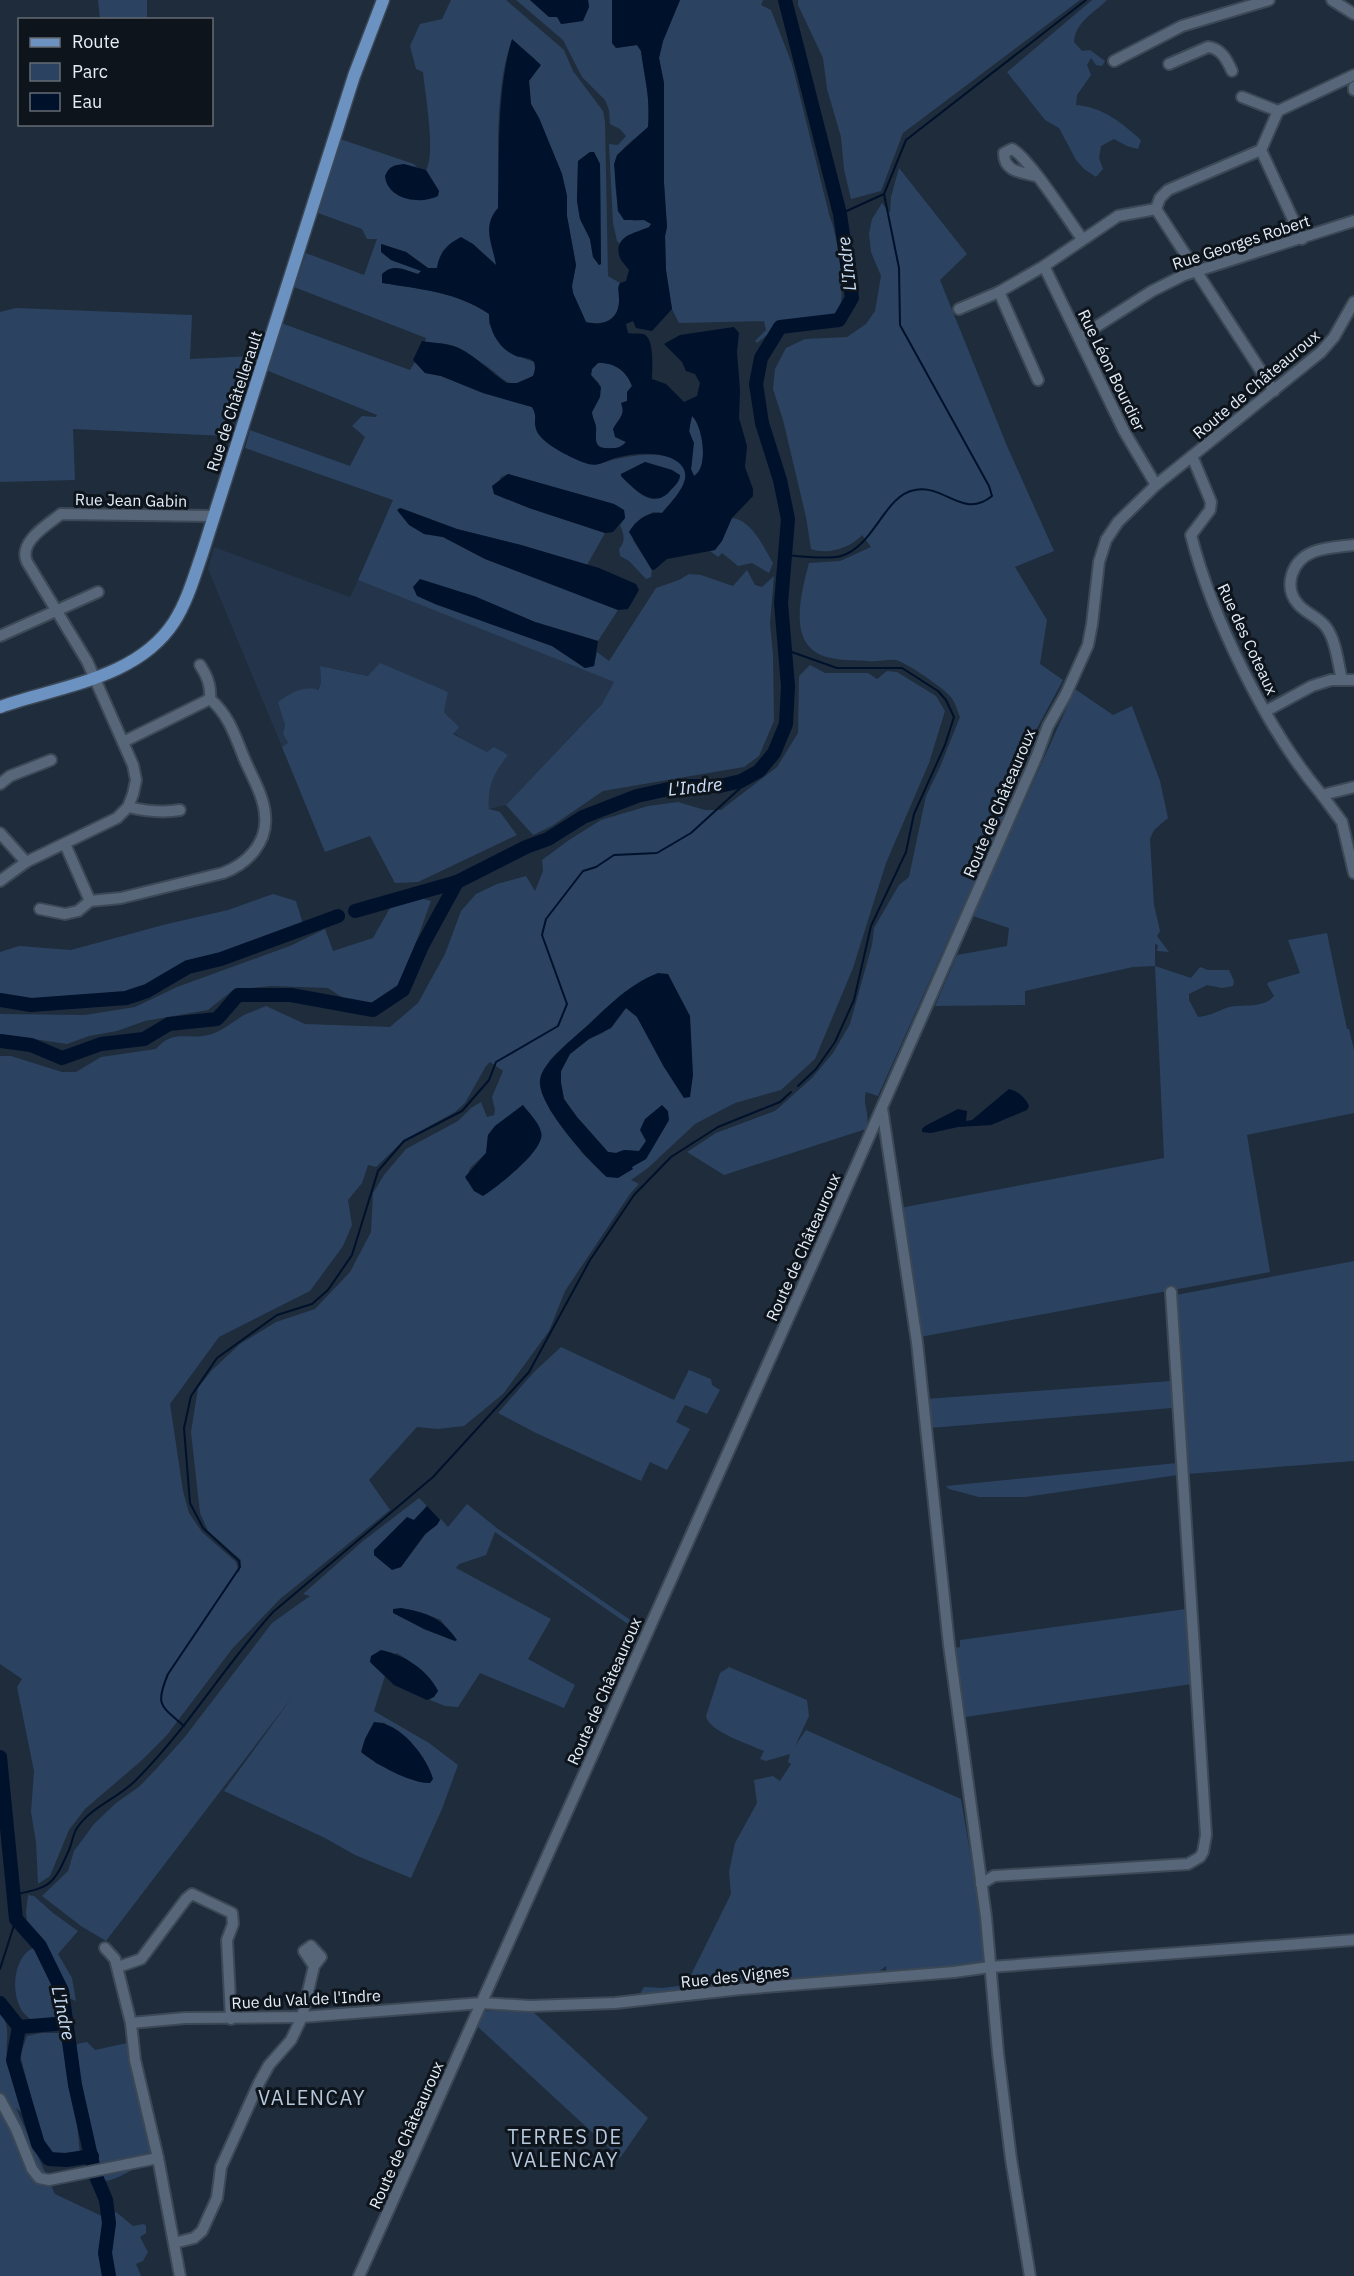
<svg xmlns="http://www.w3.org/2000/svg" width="1354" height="2276" viewBox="0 0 1354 2276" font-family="'IBM Plex Sans',sans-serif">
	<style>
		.built { fill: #24354b }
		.green { fill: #2b4360; fill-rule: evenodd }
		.water { fill: #00112b; fill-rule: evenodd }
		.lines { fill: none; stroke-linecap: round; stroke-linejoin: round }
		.stream { stroke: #00112b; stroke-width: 2 }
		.river { stroke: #00112b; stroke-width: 14 }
		.minor-casing { stroke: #3c4856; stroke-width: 14 }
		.major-casing { stroke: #3c4856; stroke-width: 15 }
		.minor { stroke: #576679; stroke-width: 10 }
		.major { stroke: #6c92c2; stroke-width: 12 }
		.labels { text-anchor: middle; stroke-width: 6; stroke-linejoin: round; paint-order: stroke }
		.street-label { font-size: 16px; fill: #e4edf8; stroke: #0e141b }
		.water-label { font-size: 18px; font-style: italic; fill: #cbe0fa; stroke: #0e141b }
		.quarter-label { font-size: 20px; letter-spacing: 1.5px; fill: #b7c8dd; stroke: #0e141b }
	</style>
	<rect width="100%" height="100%" fill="#1e2c3c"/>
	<!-- built -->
	<path class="built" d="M214,547L350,597L358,580L614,682L602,704L506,805L489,809L487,792L498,768L508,755L487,752L453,733L450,717L444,712L448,692L320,666L321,683L317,690L285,725L283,734L288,744L282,747L208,569Z"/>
	<!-- green -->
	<g class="green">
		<path d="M98,0H147V19H100Z"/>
		<path d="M451,0H506L564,50L573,71L603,111L605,122L608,276L620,283C617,289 619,291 619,298C620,319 605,326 586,322L573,293L572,286L576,265L567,216V196L562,174L539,118L531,104L529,81L535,59L512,40C494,88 499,157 498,209C482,226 493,246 497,266L485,255L437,268H428L406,252L381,244L391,260L422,271L418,274L408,271L382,274L383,283C420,289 457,292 489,314V324L523,358L534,362L535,369L533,376C507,393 504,377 485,365C478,360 465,351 457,347C448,343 435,343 425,342L426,338L294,287L306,253L364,275L377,239H367L362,229L318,213L340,139L414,164L439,191L426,170C436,154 425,93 423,72L416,69L410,46L420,24L442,19ZM590,152H594L600,164L601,264L599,265L593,257L590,239L580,219L577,201L578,161Z"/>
		<path d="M516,0H530L549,17H557L562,24L576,22L589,8L588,0H612L613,43L617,48L637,45L641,51L648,89V127C641,134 633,139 626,146C608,162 617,189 618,211L634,221L644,220L652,223L650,227L626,236L620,244L617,241L613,223L609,144L618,145L626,136L620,129L610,124L609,110L605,100L582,77L563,40Z"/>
		<path d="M680,0H763L761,5L771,10L792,64L830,218C837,231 848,303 837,313C827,324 805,316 792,320C778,324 768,335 757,343L755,341L766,330L764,321L679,323L672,309L666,270L665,236L667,227L664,183V83L659,58L663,41Z"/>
		<path d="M798,0H1080L903,133L881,191L851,199L844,169L841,137L827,89L823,58L798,5Z"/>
		<path d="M1092,0H1107C1093,14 1076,21 1074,42L1082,51L1090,50L1105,61L1102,66L1096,65L1091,58L1087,65L1091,75L1077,95L1076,105C1103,107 1122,123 1141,140L1138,149L1127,146L1114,139L1101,146L1099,158L1103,169L1096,177L1084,169L1076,160L1059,128L1045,120L1007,72Z"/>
		<path d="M899,168L967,254L940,280L1007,446L1054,551L1015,567L1047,620L1040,664L1063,680L1036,730L1024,768L1006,811L878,1096L866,1092C862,1107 871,1112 866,1129L724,1175L687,1152L716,1133L775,1111L812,1078L833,1053L850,1024L872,945L874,928L899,885L909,877L926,796L940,767L960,717C957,710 955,701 950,696C942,687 907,663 896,660C887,659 877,662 868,661C852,660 827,661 814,651C789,633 803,587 809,563L840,561L871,547L862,535C851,548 827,555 811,549L806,517L783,420L773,389L775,369L786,348L805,339L847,337L866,324L875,311L881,276L871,252L869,234L872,219L882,203L890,213L891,197Z"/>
		<path d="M16,308L192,315L190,359L253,356L227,436L73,429L75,480L0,482V312Z"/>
		<path d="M281,323L410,370L415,362L425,373L441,376L483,393L532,407L537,416L596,465C614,458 681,442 685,474C687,487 670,503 662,513L653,512L634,524L633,540L652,570L651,577L646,579L629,561L620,556L619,549C626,541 624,534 620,525L625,518L624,510L614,504L508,474L501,477L494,494L529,508L605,533L587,565L521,545L457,529L401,508L424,534L443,537L485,559L618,610L598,641L535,622L474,596L435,604L552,646L585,668L594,666L597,652L609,661L656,588L679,580L689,574L701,575L733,586L747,570L755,585L762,587L774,576L770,623L773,655L774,721L759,756L744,767L603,791L552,826L533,835L506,805L602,704L614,682L358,580L393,500L245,448L250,430L350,466L365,437L352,426L362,416L376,417L377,415L266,370ZM645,462L672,470L680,478C656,510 647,502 621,476V474Z"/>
		<path d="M598,363C614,362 627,371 632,386L627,392V401L621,403L624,413L621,440L626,442C622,446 619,448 613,448C592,450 597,441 595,426C595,421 592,417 592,412L600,397L599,383L591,375L592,369Z"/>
		<path d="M692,416C703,426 709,468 694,476L691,469C696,452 685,434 692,416Z"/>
		<path d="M732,518C752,520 764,548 773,563L769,573L752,563L738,566L722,553L718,557L710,551L715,550Z"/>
		<path d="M380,663L448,692L444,712L459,727L453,734L487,752L494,747L508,755C494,773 487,786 489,809L500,812L517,835L418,882L395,883L370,836L325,852L282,747L288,743L283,734L285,725L278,702C290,694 303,685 318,690L321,683L320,666L368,676Z"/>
		<path d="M810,665L825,673H868L877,679L887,671L897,672L936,696L945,711L929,763L886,863L853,968L815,1059L781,1090L735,1103L695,1124L648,1168L631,1180L639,1184L630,1194L565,1291L549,1331L503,1394L464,1426L438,1429L417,1427L369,1480L390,1510L280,1599L232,1649L167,1735L141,1761L85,1809L69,1830L50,1876L38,1884L36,1842L31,1812L34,1771L17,1687L22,1679L0,1664V1056H11L62,1072H76L101,1057L156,1049C173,1029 186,1040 208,1035C222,1032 232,1022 244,1015C251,1012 259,1009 266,1006L305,1024L390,1027L418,1003L445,954L461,911L476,894L497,884L526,876L535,891L543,871L542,860L569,840L601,820L648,806L678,802L705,810H721L777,767L798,733L799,676ZM622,994L690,1097L664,1067L637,1017L626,1008L603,1033L589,1039L570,1054L561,1071V1083L564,1099L577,1117L608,1152L616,1153L624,1150L639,1151L646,1141L669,1120L646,1159L607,1177L583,1154L550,1110L549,1061ZM490,1062L503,1071L492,1097L495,1110L494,1115L487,1117L481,1102L471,1108L458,1121L406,1149L384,1175L373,1193L371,1232L350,1272L315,1309L276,1322L240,1344L212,1370L198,1388L191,1432L200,1513L208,1531L241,1560L239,1573L236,1562L202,1532L189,1513L183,1491L170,1404L219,1337L310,1291L343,1246L352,1225L348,1200L362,1183L368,1165L376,1167L403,1141L455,1112L465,1103L486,1066ZM523,1105L466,1181L470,1168L486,1153L488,1135L495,1126Z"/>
		<path d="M1075,689L1113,715L1132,706L1160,781L1168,818L1154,830L1150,839L1154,905L1160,931L1157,936L1169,952L1157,951L1158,945L1155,944V966L1191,978L1200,967L1208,970H1229L1234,981L1233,986L1222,988L1207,985L1189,994V1000L1198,1017C1209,1016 1216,1012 1226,1008C1241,1003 1262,1010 1274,996L1267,984L1269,982L1300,973L1288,940L1327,933L1347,1029H1349L1354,1050V1113L1247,1135L1270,1272L920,1337L900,1208L1164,1158L1155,966L1133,967L1025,991V1005L935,1006L957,955L1007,946L1009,928L973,916Z"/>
		<path d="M399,892L431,901L406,970L394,992L373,1004L343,998L328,988L271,986L233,990L208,1010L145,1021L117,1031L89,1036L67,1044L0,1034V1014L85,1015L135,1007L177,987L290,946L325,929L333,951L373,938Z"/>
		<path d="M273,894L296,901L303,924L186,965L145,987L126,993L90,998L21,999L0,998V952L19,946L71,950L163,925L228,910Z"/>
		<path d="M1354,1261V1461L1187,1474L1176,1295Z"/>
		<path d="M561,1347L674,1400L689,1370L711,1379L712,1385L720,1390L707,1414L685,1405L676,1422L690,1429L667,1470L650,1462L641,1481L536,1433L498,1413L534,1372Z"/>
		<path d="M1171,1381L1172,1408L930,1428L926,1399Z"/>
		<path d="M1177,1463L1178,1475L1025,1497H979L949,1489L946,1486Z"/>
		<path d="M419,1498L427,1506L414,1520L374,1550V1555L392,1569L401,1567L425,1535L441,1519L448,1527L467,1504L498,1529L642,1628L638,1636V1631L495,1532L486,1555L459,1564L456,1568L551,1619L528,1659L575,1685L564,1708L480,1673L458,1707L445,1706L430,1700L438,1691C429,1674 413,1663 397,1653L372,1664L385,1676L374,1711L429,1743L458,1765L442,1809L411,1878L355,1855L325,1838L224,1791L293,1696L106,1941L81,1926L42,1896L68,1871L74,1851L94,1824L116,1803L140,1786L157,1768L184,1738L272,1623L310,1596L303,1594L363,1541ZM401,1608L420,1612L441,1620L455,1641L424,1629ZM382,1722C418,1743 415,1742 422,1782L375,1763Z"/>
		<path d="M1186,1609L1192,1684L965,1717L955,1648L960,1647V1640Z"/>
		<path d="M729,1667L807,1700L809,1716L795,1746L806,1730L961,1799L987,1953L985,1959L979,1965L887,1975L886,1966L874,1976L637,1999L644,1987L662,1988L686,1985L731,1894L729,1872L735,1843L757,1803L754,1780L773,1776L780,1781L791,1764L788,1762L790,1754L766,1761L760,1759L764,1751C749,1744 709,1732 706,1716L720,1673Z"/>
		<path d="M28,1895L34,1896L53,1913L78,1931L58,1954L72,1978L76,2001L69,1998L54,1962L27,1923L26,1912Z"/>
		<path d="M33,1948C53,1973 56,1988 61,2019C51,2021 38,2024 29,2018C9,2004 11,1958 33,1948Z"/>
		<path d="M506,2007L530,2009L648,2118L620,2158L478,2027L484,2011L501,2010Z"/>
		<path d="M0,2011C12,2030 5,2038 7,2057C9,2076 19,2093 21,2112L16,2108L55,2194L110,2220V2215L116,2212L133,2226L144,2224L146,2226V2233L140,2237L148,2252L143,2261L136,2264L141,2276H0Z"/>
		<path d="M41,2033H62L77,2123L80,2155L51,2154L44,2145L20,2055L27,2036Z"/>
		<path d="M87,2042L95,2050L127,2043L152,2150C148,2163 113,2184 99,2181L75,2049L77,2044Z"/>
	</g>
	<!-- water -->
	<g class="water">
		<path d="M530,0H588L589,7L583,21L561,24L557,17H549Z"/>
		<path d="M612,0H680L663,41L659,58L664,83V183L667,227L665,236L666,270L672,309L652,331L636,328L633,321L626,324L628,333C632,334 639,333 643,334C655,337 652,369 652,379L666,384L684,402L697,396L700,383L695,374L686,371L682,362L664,344L680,335L734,327L739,333L737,352L740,390L739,418L747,446L745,467L753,489V496L732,518L722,541L715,550L667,559L654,570H652L629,532C636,520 648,511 662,513C671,502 694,480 682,466C668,449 633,453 615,458C606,461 598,467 588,464C575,460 539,443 536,429C533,419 538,418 532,407L483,393L441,376L425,373L413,360L422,341C433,343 446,343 456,347C473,353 492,374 507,383H517L533,376C535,372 536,366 534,362C530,357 521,358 516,356C499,349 489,331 489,314C457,292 420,289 382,283V274C394,263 404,270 418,274L421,271L391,260L381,252V244L406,252L428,268H437C439,253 447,244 461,237L473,244L496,265C493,245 481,227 498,208C500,152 496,94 512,39L541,65L529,81L531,104L539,118L562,174L567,196V216L576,265L572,286L573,293L586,322C605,327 620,319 619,298C619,291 617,289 620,283L626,281L629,270C627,267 622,262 620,258C612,236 636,233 649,227L651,224L644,220H624L618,211L614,164L617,155L648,127C651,100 644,77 641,51L637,45L616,48L612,43ZM598,363C614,362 627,371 632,386L627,392V401L621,403C626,415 618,419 613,429L615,437L626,442C622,446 619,448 613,448C591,450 597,440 596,426C595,421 592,417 592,412L600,397L601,387L591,375L592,369ZM692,416C703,426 709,468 694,476L691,469L694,443L689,431Z"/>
		<path d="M590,152H594L600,164L601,264L599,265L593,257L590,239L580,219L577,201L578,161Z"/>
		<path d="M404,164L426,170L439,191L438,196C421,205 387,200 385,176C389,166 394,165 404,164Z"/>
		<path d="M645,462L672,470L680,475C680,481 675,486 670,491C654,510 634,489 621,476V474Z"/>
		<path d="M508,474L614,504L624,510L625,518L613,532L605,533L529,508L494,494L492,486Z"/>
		<path d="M400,508L457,529L521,545L599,568L636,584L639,590L628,609L618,610L485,559L443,537L424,534L409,525L397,510Z"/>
		<path d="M420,579L474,596L535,622L598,641L594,666L585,668L552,646L435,604L417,596L413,587Z"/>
		<path d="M658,973L668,974L690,1016L693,1075L690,1097L684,1098L682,1095L664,1067L637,1017L626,1008L611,1028L589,1039L570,1054L561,1071V1083L564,1099L577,1117L608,1152L616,1153L624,1150L639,1151L646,1141L640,1130L645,1119L662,1105L668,1111L669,1120L646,1159L632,1167L633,1169L618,1178L607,1177C589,1161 537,1105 540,1080C542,1062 574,1038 588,1025C609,1005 631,983 658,973Z"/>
		<path d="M1009,1089C1018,1091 1026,1098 1029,1106L1027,1110L991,1125L958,1127L931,1133L922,1132V1129L925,1126L958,1109L967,1111L966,1121L972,1120Z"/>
		<path d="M523,1105C528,1112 539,1122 541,1132C547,1149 497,1187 483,1196L474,1191L465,1177L486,1153L488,1135L495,1126Z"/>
		<path d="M427,1506L440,1520L437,1525L425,1534L401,1567L392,1570L374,1555V1550L407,1517L414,1520Z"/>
		<path d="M401,1608C427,1613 441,1617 457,1640L455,1641L424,1629L393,1613V1609Z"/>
		<path d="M381,1650C404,1655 427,1669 438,1691L434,1697L427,1700L394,1685L370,1662L371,1656Z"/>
		<path d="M374,1722C400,1722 427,1757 433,1779L430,1783C412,1784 375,1764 361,1752L365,1739Z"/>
	</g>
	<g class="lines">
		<!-- stream -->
		<g class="stream">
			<path d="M884,194L906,140L1086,0"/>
			<path d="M785,555C802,556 824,560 841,556C875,546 884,495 915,490C945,484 963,520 992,496L989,486L900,325L899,268L884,194L840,214"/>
			<path d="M786,650L837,668H902L938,691L946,700L954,717L945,745L914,814L906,852L871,926L854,1000L835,1042L816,1069L798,1086"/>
			<path d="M184,1726C160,1705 155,1705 168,1674L240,1567L239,1561L203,1528L190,1503L184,1428L191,1396L217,1358L277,1315L312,1304L328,1290L352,1255L378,1171L404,1141L462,1111L489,1080L496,1062L558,1026L567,1004L542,935L546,919L583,871L596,867L614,855L657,853L691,833L759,771"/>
			<path d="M13,1895C51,1887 53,1886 69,1850C72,1843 73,1834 77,1828C90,1808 116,1799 134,1782C186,1731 224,1666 273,1612L433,1477L529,1372L590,1260L634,1195L671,1157L718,1127L780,1102L791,1092"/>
			<path d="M0,1969L16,1919"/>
		</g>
		<!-- river -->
		<g class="river">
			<path d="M355,911L457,882"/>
			<path d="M0,1000L31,1005L126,998L147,991L188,967L221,959L338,916"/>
			<path d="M0,1041L31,1045L62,1058L101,1044L144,1039L169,1024L217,1019L238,995H291L373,1010L403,990L422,946L457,882L526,847L548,839L583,817L637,796L682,786H720L741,781L759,771L774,753L786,724L788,686L781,603L788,519L780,480L762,423L756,384L761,358L780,327L839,320L852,298L840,214L785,0"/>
			<path d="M0,1757L16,1919L40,1946L62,1991L75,2085L95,2174L106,2200L109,2223L105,2253L109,2276"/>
			<path d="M0,2003L19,2027L13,2060L38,2144L49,2159L66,2160L92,2156"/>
			<path d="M19,2027L67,2023"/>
		</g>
		<defs>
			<g id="minor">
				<path d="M1332,0L1354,14"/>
				<path d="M1114,61L1182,26L1269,0"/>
				<path d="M1169,64L1208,47C1221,48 1227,60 1232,71"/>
				<path d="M1354,87V90"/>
				<path d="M1242,97L1278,111"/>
				<path d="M1261,150L1278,111L1354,75"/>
				<path d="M1261,150L1302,239"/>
				<path d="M1036,176C1021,172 1004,172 1004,153L1012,149C1027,156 1066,216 1078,233L1083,239"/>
				<path d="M1156,209L1274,391"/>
				<path d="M1044,266L1124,431L1156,485"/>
				<path d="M999,292L1038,380"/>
				<path d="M959,309L999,292L1044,266L1118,216L1156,209L1160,198L1168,190L1261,150"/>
				<path d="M1080,337L1152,291L1184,275L1354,221"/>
				<path d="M1192,456L1211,502L1210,510L1191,535C1212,618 1267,730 1322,795L1354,787"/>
				<path d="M0,636L98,592"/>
				<path d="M200,665C207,676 211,685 210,699"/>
				<path d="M1342,680C1338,664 1336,640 1326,627C1319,617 1305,613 1298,604C1290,595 1289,584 1292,574C1301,547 1330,548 1354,545"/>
				<path d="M1266,711L1312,686L1331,680H1354"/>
				<path d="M123,742L210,699"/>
				<path d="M0,784L10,776L51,760"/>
				<path d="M1322,795L1342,822L1354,873"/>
				<path d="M128,807C145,811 162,813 180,810"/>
				<path d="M0,833L26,862"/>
				<path d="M65,844L90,901"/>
				<path d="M0,881L26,862L117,818L128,807L133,794L136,780L133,765L87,661L27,562C18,542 47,525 61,514L214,516"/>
				<path d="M40,909L65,914L78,911L90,901L121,898L223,873C247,864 268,843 265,815C264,796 251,775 244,758C235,736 229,715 210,699"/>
				<path d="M882,1108L917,1342L949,1645L986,1917L998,2053L1011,2159L1030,2276"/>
				<path d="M981,1884L994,1876L1188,1864L1200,1857L1203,1852L1206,1835L1171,1292"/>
				<path d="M105,1948L115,1959L131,2023L135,2060L158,2158L180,2276"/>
				<path d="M118,1967L141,1959L186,1899L192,1894L232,1913L233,1924L227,1940L231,2019"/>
				<path d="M131,2023L185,2018L302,2017L482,2003L530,2006L615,2003L741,1989L954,1972L990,1967L1354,1940"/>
				<path d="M0,2099L16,2129L32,2169L39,2178L49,2180L158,2158"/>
				<path d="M174,2243L194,2238L202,2231L217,2198L221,2167L259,2083L269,2065L291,2040L302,2017L314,1966L321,1957L311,1946L304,1951L314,1966"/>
				<path d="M359,2276L834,1216L1036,758L1048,726L1066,694L1088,645L1092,624L1099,562L1106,540L1118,522L1156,485L1321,352L1334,337L1354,302"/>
			</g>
			<path id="major" d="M0,707C59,686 137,679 174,622C187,602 194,577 202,554L354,76L383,0"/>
		</defs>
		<!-- minor casing -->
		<use href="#minor" class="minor-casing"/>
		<!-- major casing -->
		<use href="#major" class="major-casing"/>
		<!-- minor -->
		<use href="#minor" class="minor"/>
		<!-- major -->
		<use href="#major" class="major"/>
	</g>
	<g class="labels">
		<!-- street labels -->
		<g class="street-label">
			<text transform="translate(1241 242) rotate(-18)" y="6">Rue Georges Robert</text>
			<text transform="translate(1112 370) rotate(64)" y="6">Rue Léon Bourdier</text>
			<text transform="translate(1256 384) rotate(-40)" y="6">Route de Châteauroux</text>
			<text transform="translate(234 401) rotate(-72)" y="6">Rue de Châtellerault</text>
			<text transform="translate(131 500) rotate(1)" y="6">Rue Jean Gabin</text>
			<text transform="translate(1248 639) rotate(65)" y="6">Rue des Coteaux</text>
			<text transform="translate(999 803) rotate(-67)" y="6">Route de Châteauroux</text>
			<text transform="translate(803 1247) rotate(-66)" y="6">Route de Châteauroux</text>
			<text transform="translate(604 1691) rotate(-66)" y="6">Route de Châteauroux</text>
			<text transform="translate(735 1976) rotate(-6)" y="6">Rue des Vignes</text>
			<text transform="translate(306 1999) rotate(-3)" y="6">Rue du Val de l'Indre</text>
			<text transform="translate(406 2135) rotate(-66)" y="6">Route de Châteauroux</text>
		</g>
		<!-- water labels -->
		<g class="water-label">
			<text transform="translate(847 264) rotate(-97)" y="6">L'Indre</text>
			<text transform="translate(695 787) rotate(-6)" y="6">L'Indre</text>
			<text transform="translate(63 2013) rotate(78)" y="6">L'Indre</text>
		</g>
		<!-- quarter labels -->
		<g class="quarter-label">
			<text x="312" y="2105">VALENCAY</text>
			<text x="565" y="2144">TERRES DE<tspan x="565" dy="23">VALENCAY</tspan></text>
		</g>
	</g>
	<!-- legend -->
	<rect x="18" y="18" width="195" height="108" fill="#0e141b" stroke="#646b73" stroke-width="1.5"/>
	<rect x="30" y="38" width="30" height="9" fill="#6c92c2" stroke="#646b73" stroke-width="1.5"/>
	<text x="72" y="48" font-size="18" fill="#e4edf8">Route</text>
	<rect x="30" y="63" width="30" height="18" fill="#2b4360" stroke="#646b73" stroke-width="1.5"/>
	<text x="72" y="78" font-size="18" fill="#e4edf8">Parc</text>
	<rect x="30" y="93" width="30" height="18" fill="#00112b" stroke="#646b73" stroke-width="1.5"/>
	<text x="72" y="108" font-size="18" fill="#e4edf8">Eau</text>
</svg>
